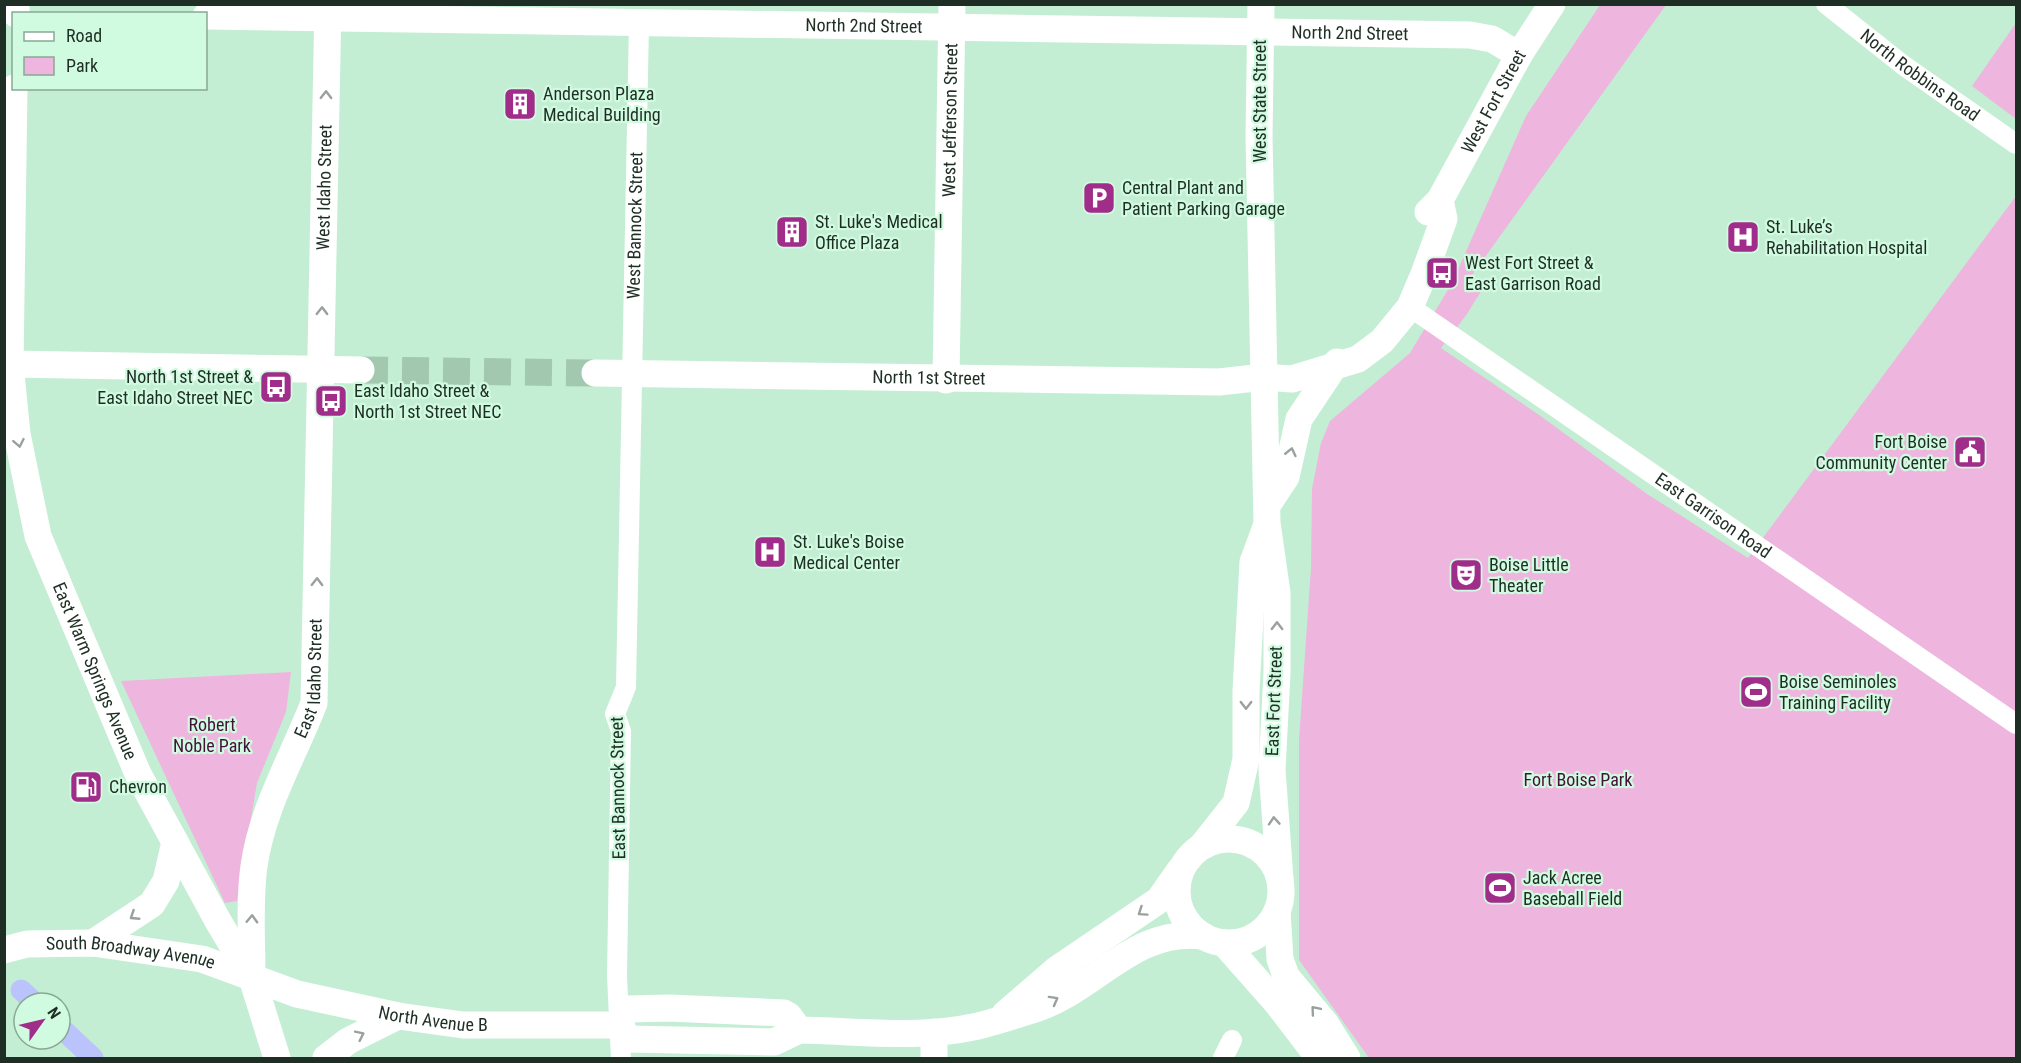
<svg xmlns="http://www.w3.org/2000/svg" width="2021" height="1063" viewBox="0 0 2021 1063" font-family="'Roboto Condensed',sans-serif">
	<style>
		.green { fill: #eeb5de }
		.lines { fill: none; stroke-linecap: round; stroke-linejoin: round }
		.canal { stroke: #bac3fc; stroke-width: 21 }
		.secondary-tunnel { stroke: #a3c8b0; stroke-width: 27; stroke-dasharray: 27 14; stroke-linecap: butt }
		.street { stroke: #fff; stroke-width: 20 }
		.secondary { stroke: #fff; stroke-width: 27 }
		.oneway { stroke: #9aa19c }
		.labels { text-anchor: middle; stroke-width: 4.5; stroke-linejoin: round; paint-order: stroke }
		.street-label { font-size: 18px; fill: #1e2e24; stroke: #d1fbe0 }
		.poi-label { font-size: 18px; fill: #1e2e24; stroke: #d1fbe0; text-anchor: start }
		.park-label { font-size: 18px; fill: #45103a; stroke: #d1fbe0 }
	</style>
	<rect width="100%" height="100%" fill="#c4eed3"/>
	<!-- green -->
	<g class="green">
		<path d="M1600,5H1666L1470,278L1483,288L1467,314L1441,348L1542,417L1647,494L1748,558L2016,196V1058H1369L1299,960V740L1311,568L1312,489L1321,443L1330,421L1410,353L1452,283L1526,116Z"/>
		<path d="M2016,23V119L1972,86Z"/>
		<path d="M291,672L286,712L257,783L237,901L225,903L121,681Z"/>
	</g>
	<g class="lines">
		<!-- canal -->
		<g class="canal">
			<path d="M21,990L35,1003"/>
			<path d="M60,1027L93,1058"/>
		</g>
		<!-- secondary-tunnel -->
		<path class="secondary-tunnel" d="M361,370L595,373"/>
		<!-- street -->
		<g class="street">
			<path id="s1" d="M1826,4L1903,65L2016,144"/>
			<path id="s2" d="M1410,307L2016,724"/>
			<path id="s3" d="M621,1058L617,976L621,731L615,714L626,687L639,23"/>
			<path d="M1223,1058L1232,1040"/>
		</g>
		<!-- secondary -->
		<g class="secondary">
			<path d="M1261,4L1259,137L1267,523L1277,593V673L1272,770L1280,879"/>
			<path d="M16,14V4"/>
			<path id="s4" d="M206,16L1470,35L1492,39L1519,55"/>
			<path id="s5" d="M14,88L10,364L17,434L38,536L138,774L218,921L252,978L277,1058"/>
			<path id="s6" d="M1428,212L1440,200L1519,55L1552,4"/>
			<path d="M10,364L361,370"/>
			<path id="s7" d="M595,373L1219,382L1264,377L1292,379L1358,359L1382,341L1410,307L1424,274L1444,219L1440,200"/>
			<path id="s8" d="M946,380L952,4"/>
			<path d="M1268,504L1286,477L1299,419L1337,362"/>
			<circle cx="1229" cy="891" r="52"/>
			<path d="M1202,846L1236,803L1246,759V691L1253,562L1266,527"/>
			<path d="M1277,911L1280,959L1286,976L1325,1023L1347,1058"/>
			<path d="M93,943L152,904L166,881L175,842"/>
			<path d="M1224,943L1277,1003L1319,1058"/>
			<path id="s9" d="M4,950L27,944L93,943L202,959L297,994L398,1016L463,1025H620"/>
			<path id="s10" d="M252,977C252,941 249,902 254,866C262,808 293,757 314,703L328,4"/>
			<path d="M669,1008L784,1013L789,1016L799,1030L774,1042L628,1039L620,1025L624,1014L629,1009Z"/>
			<path d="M1005,1014L1056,970L1159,900L1180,870"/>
			<path d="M799,1030C856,1031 918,1039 973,1027C994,1023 1015,1015 1035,1009C1095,990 1134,927 1203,936"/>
			<path d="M326,1058L348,1041L398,1016"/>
			<path d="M934,1058V1032"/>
		</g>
	</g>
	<!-- one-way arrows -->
	<defs><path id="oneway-chevron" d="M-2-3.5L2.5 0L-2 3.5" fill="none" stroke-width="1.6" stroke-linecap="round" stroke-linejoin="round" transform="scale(1.5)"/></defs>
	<g class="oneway">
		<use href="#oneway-chevron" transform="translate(326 95) rotate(-89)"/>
		<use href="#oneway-chevron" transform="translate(322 311) rotate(-89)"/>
		<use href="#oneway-chevron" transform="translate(19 443) rotate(79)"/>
		<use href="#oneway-chevron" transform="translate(1291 452) rotate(-77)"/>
		<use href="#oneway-chevron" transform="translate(317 582) rotate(-89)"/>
		<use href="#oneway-chevron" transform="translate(1277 626) rotate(-90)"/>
		<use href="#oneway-chevron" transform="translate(1246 705) rotate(90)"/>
		<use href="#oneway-chevron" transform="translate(1274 821) rotate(-94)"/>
		<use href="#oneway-chevron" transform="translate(1142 912) rotate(146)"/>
		<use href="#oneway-chevron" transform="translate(134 916) rotate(147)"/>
		<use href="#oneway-chevron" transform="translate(252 919) rotate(-88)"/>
		<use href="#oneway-chevron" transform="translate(1054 1000) rotate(-29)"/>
		<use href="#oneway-chevron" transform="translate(1315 1010) rotate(-130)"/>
		<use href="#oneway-chevron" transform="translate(360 1035) rotate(-26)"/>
	</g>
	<!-- icons -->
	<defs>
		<symbol id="building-square" viewBox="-11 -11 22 22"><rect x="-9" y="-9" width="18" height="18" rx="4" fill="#a02d89" stroke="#d1fbe0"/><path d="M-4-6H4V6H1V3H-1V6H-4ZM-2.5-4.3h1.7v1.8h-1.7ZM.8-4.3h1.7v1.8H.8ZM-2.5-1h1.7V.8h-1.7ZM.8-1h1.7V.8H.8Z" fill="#fff"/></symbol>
		<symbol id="parking-square" viewBox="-11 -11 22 22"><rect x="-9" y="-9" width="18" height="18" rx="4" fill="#a02d89" stroke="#d1fbe0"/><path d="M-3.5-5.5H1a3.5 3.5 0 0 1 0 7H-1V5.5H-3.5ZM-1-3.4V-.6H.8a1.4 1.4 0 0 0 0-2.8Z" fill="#fff"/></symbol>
		<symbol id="hospital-square" viewBox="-11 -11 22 22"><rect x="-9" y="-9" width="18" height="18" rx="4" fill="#a02d89" stroke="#d1fbe0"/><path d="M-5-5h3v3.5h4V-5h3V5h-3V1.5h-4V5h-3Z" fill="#fff"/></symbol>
		<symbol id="bus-square" viewBox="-11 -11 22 22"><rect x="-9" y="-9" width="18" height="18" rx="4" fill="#a02d89" stroke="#d1fbe0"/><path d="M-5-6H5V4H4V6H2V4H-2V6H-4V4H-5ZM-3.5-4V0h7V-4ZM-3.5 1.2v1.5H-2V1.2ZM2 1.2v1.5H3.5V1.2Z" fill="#fff"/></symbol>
		<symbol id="civic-square" viewBox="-11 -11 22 22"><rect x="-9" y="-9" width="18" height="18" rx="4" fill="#a02d89" stroke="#d1fbe0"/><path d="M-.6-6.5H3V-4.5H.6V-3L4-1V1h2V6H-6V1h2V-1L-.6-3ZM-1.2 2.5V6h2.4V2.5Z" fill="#fff"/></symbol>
		<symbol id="theatre-square" viewBox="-11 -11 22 22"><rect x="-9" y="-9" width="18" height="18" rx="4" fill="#a02d89" stroke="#d1fbe0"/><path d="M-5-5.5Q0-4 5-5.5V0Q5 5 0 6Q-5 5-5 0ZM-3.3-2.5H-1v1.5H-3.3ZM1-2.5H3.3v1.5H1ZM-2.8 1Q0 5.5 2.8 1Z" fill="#fff"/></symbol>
		<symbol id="stadium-square" viewBox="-11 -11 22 22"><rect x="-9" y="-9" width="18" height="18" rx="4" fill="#a02d89" stroke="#d1fbe0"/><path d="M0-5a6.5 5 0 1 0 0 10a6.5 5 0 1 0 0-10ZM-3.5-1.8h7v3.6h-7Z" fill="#fff"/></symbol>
		<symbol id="fuel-square" viewBox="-11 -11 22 22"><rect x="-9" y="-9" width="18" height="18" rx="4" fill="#a02d89" stroke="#d1fbe0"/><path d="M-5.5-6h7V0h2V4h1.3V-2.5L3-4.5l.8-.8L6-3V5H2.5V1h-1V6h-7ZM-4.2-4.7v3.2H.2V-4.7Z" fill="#fff"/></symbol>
	</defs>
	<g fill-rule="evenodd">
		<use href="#building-square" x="501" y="85" width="38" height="38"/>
		<use href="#parking-square" x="1080" y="179" width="38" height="38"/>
		<use href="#building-square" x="773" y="213" width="38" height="38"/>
		<use href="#hospital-square" x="1724" y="218" width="38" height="38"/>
		<use href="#bus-square" x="1423" y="254" width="38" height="38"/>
		<use href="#bus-square" x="257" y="368" width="38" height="38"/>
		<use href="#bus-square" x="312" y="382" width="38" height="38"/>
		<use href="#civic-square" x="1951" y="433" width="38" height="38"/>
		<use href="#hospital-square" x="751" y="533" width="38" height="38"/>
		<use href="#theatre-square" x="1447" y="556" width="38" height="38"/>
		<use href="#stadium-square" x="1737" y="673" width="38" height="38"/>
		<use href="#fuel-square" x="67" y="768" width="38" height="38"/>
		<use href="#stadium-square" x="1481" y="869" width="38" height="38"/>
	</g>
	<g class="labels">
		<!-- street labels -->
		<g class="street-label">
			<text dy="6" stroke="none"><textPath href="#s4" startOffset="658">North 2nd Street</textPath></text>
			<text dy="6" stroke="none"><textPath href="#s4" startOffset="1144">North 2nd Street</textPath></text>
			<text dy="6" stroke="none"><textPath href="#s1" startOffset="118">North Robbins Road</textPath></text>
			<text transform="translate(1260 101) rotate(-90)" y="6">West State Street</text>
			<text dy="6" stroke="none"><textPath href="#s6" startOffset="129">West Fort Street</textPath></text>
			<text dy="6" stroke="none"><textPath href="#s8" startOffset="260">West Jefferson Street</textPath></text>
			<text dy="6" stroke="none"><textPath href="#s10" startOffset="801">West Idaho Street</textPath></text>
			<text dy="6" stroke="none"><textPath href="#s3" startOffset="836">West Bannock Street</textPath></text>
			<text dy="6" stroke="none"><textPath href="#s7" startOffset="334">North 1st Street</textPath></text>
			<text dy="6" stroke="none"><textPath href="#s2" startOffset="368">East Garrison Road</textPath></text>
			<text dy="6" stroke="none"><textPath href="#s5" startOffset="597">East Warm Springs Avenue</textPath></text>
			<text dy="6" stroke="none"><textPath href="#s10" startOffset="309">East Idaho Street</textPath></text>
			<text transform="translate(1274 701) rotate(-88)" y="6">East Fort Street</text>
			<text transform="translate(618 788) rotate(-91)" y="6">East Bannock Street</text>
			<text dy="6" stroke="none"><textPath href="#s9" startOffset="128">South Broadway Avenue</textPath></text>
			<text dy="6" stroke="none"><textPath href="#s9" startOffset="440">North Avenue B</textPath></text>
		</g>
		<!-- poi labels -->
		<g class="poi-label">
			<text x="543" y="100">Anderson Plaza<tspan x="543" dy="21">Medical Building</tspan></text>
			<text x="1122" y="194">Central Plant and<tspan x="1122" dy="21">Patient Parking Garage</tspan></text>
			<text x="815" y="228">St. Luke's Medical<tspan x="815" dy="21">Office Plaza</tspan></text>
			<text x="1766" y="233">St. Luke’s<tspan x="1766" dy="21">Rehabilitation Hospital</tspan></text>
			<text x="1465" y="269">West Fort Street &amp;<tspan x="1465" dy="21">East Garrison Road</tspan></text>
			<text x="253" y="383" text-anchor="end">North 1st Street &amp;<tspan x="253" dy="21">East Idaho Street NEC</tspan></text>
			<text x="354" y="397">East Idaho Street &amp;<tspan x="354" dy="21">North 1st Street NEC</tspan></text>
			<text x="1947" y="448" text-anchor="end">Fort Boise<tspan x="1947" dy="21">Community Center</tspan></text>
			<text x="793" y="548">St. Luke's Boise<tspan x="793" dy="21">Medical Center</tspan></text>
			<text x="1489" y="571">Boise Little<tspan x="1489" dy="21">Theater</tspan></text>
			<text x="1779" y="688">Boise Seminoles<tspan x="1779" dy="21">Training Facility</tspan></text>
			<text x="109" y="793">Chevron</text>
			<text x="1523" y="884">Jack Acree<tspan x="1523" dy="21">Baseball Field</tspan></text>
		</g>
		<!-- park labels -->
		<g class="park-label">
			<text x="212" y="731">Robert<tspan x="212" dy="21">Noble Park</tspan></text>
			<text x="1578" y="786">Fort Boise Park</text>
		</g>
	</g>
	<!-- border -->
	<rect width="2021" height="1063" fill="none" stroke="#1e2e24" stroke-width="12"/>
	<!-- legend -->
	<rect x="12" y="12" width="195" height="78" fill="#d1fbe0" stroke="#89a995" stroke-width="1.5"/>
	<rect x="24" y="32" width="30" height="9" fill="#ffffff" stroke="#89a995" stroke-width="1.5"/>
	<text x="66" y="42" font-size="18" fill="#1e2e24">Road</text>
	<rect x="24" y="57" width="30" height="18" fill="#eeb5de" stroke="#89a995" stroke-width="1.5"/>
	<text x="66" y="72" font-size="18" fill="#1e2e24">Park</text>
	<!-- north arrow -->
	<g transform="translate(42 1021) rotate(56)"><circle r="28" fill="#d1fbe0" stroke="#89a995" stroke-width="1.5"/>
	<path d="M0-4.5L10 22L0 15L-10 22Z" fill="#a02d89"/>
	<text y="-9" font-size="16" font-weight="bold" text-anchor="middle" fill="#1e2e24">N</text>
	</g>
</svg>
